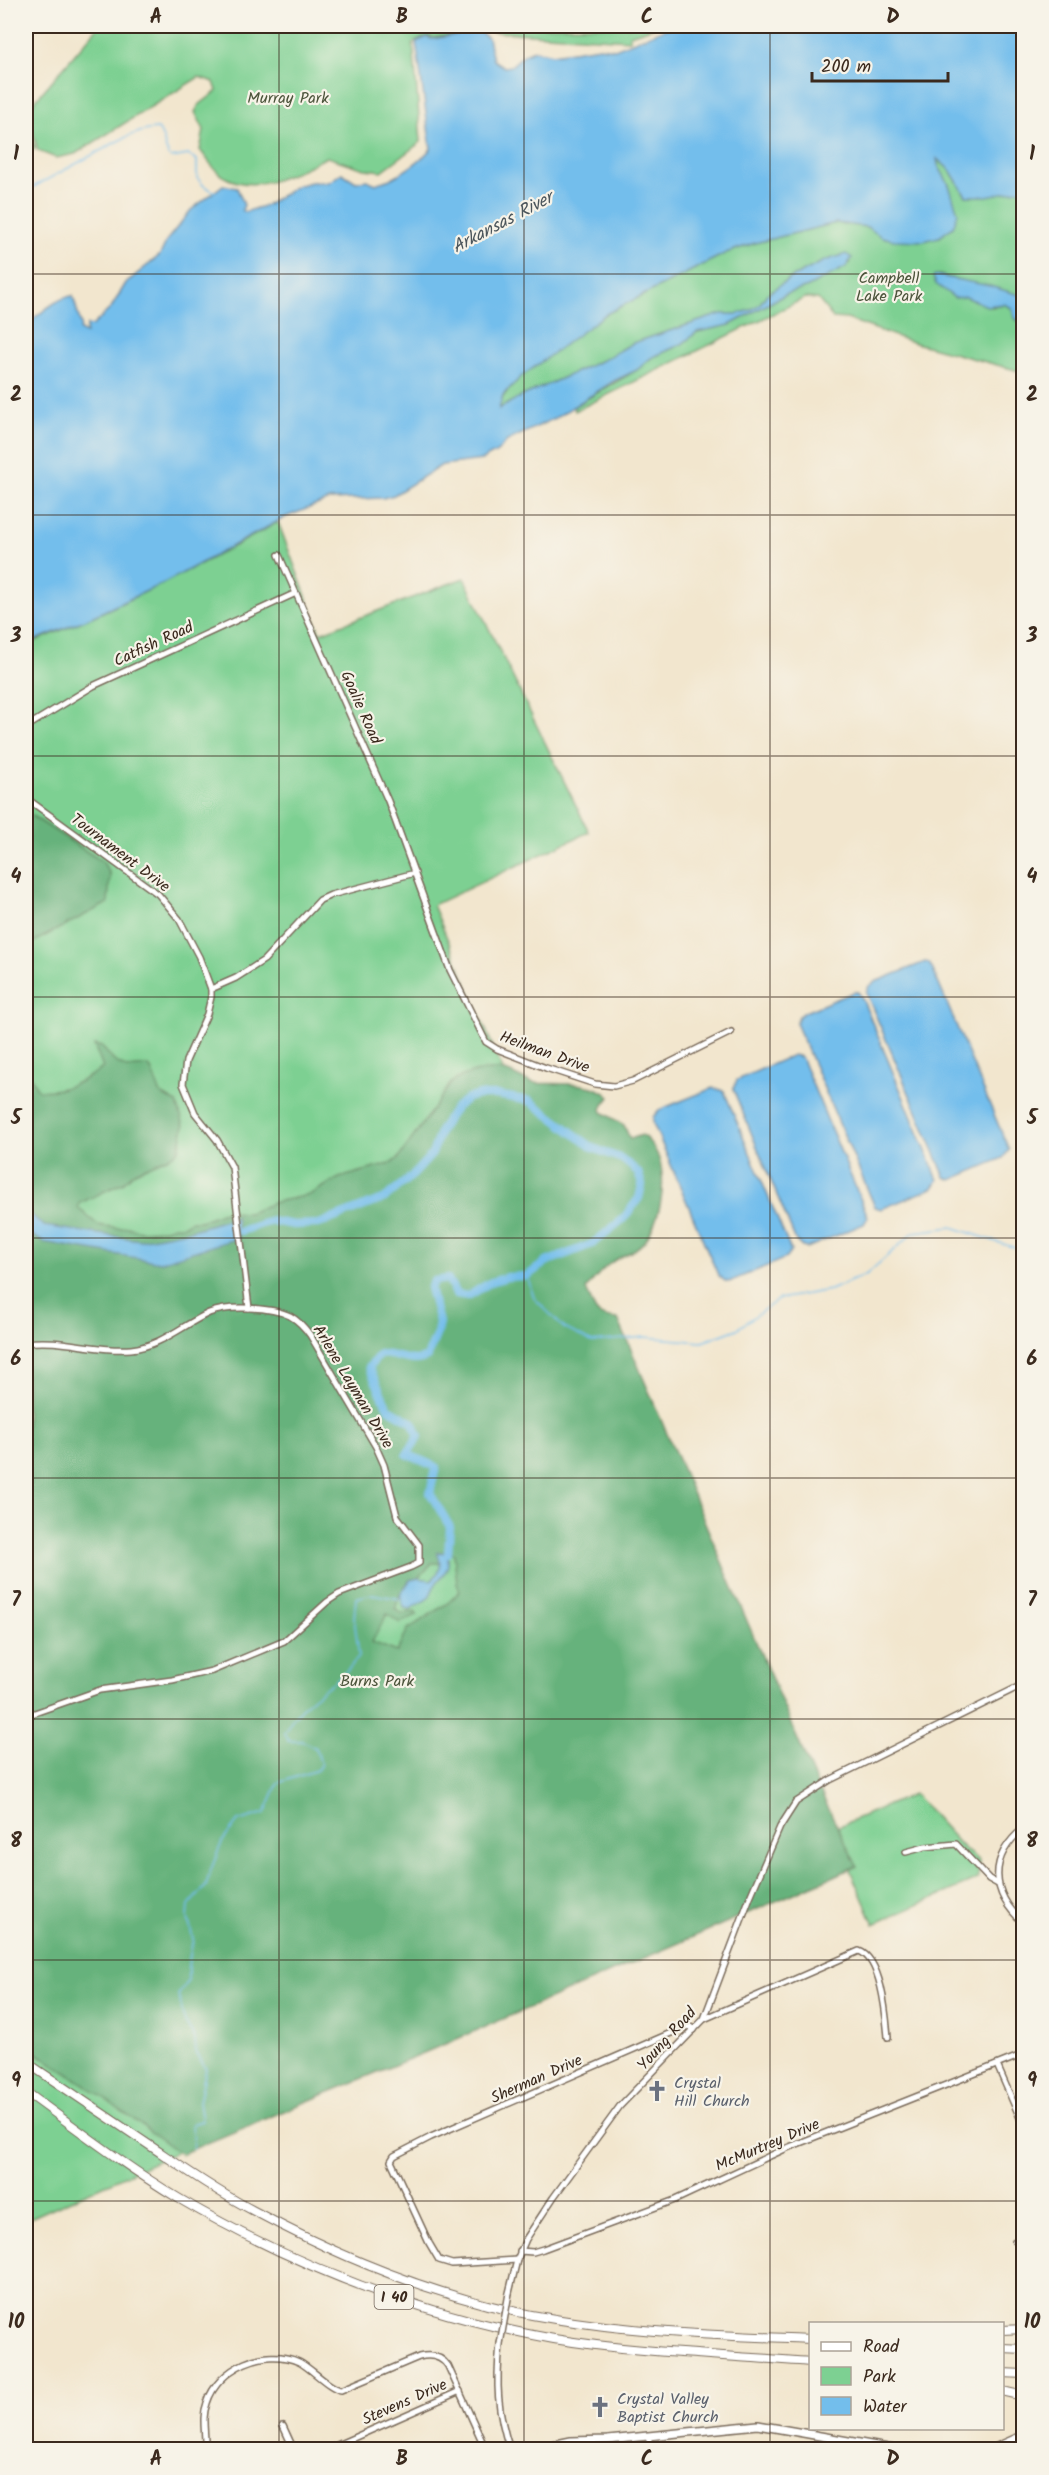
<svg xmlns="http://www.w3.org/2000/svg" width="1049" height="2475" viewBox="0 0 1049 2475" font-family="Kalam,sans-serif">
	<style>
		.green { fill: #7dd092; stroke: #5c7d58; stroke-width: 1.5 }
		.forest { fill: #66b27c; stroke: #506e4d; stroke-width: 1.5; fill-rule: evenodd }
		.water { fill: #73beec; stroke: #577485; stroke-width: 1.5 }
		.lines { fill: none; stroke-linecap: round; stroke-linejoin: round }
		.stream { stroke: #73beec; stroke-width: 1.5 }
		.river { stroke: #73beec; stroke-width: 8 }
		.minor-casing { stroke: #7b6c5c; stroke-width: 8 }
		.major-casing { stroke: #7b6c5c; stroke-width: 10 }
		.highway-casing { stroke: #7b6c5c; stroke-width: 10 }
		.minor { stroke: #fff; stroke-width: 5 }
		.major { stroke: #fff; stroke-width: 7 }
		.highway { stroke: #fff; stroke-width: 8 }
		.minor-bridge-casing { stroke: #7b6c5c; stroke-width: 8; stroke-linecap: butt }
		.minor-bridge { stroke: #fff; stroke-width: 5 }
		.grid { fill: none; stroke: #3b2a1e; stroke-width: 1.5; stroke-opacity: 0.55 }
		.labels { text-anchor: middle; stroke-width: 4.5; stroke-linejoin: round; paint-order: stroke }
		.shield { fill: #f7f3e8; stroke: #73665b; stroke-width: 1.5 }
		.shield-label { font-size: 15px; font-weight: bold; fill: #3b2a1e }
		.park-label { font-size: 16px; fill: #4c543b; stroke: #f7f3e8 }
		.street-label { font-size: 16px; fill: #3b2a1e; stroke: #f7f3e8 }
		.worship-label { font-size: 16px; fill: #5b616d; stroke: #f7f3e8; text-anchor: start }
		.water-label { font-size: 18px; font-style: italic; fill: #4c565c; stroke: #f7f3e8 }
		.neatline { fill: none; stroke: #3b2a1e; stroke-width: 2 }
		.grid-label { font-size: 20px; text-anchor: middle; font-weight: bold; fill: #3b2a1e }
	</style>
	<rect width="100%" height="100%" fill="#f7f3e8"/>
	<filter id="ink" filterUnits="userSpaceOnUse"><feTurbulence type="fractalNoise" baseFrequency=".0167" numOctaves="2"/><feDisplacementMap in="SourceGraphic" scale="12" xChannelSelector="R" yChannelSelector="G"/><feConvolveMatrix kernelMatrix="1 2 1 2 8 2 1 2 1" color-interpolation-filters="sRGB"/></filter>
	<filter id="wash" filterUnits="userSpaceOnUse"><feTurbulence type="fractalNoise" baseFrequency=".008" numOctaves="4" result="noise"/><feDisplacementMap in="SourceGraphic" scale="24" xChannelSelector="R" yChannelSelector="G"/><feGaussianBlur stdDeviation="1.35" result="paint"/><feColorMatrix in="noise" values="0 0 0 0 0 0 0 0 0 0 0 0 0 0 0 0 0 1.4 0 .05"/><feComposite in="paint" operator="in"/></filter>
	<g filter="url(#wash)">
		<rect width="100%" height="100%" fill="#f2e6ce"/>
		<!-- green -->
		<g class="green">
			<path d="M99,26H658L630,35V40L478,31L433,38L428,36L413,43L421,142L382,171L365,169L327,157C294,173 256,197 221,175C213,169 206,157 200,150L204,130L195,112L199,105L217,91L214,82L199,77L75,154L56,158L38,151L27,110Z"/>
			<path d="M26,117L35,149L26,154Z"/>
			<path d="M937,159L950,170L966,196L1023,189V296L939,275L952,296L966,297L992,307L1004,304L1012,308L1014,318L1023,323V372L912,342L847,319L833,318L818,299L805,298L575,411L573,407L637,370L651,358L682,344L697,332L730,325L786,294L808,287L850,263L824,261L791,278L767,294L760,304L751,310L738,314H721L633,343L605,359L520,397L498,409C503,380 581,331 606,314L726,253L755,243L836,223L867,227L886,238L923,241L939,237L953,227L949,185L938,165Z"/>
			<path d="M278,522L320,633L464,578L589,832L433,905L516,1101L502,1107L832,1829L914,1794L965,1850L979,1860L978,1879L874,1924L846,1861L339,2079L26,2220V645C113,610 196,568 278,522Z"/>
		</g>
		<!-- forest -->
		<g class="forest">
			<path d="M26,812L103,862L110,874L108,903L26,946Z"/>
			<path d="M94,1045L102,1047L114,1061L127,1068L147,1066L151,1069L161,1094L177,1103L184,1126L179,1150L167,1158L135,1172L124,1182L80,1203L78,1208L98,1225L119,1228L128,1227L140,1231L162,1230L174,1226H183L191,1221H200L224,1212L249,1213L275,1202L309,1195L339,1178L389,1164L398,1159L451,1083C463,1073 488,1067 504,1071C514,1073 524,1081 534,1083C557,1085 593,1079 610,1097L601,1109L602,1112L624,1125L630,1139L642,1135C672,1157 665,1210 647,1238C639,1250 623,1255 612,1262C601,1270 594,1279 586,1289C596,1311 592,1317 618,1319L818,1787L857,1866L450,2042L181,2154L87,2086L26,2046V1097L28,1092L26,1086V1067L38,1090C62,1093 83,1081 103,1068ZM438,1552L454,1554L457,1584L460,1591L448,1603L408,1629L397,1652L372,1642L387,1614L400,1623L417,1615L415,1612L401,1613L395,1609L400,1595L410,1580L419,1578L432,1563H441Z"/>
		</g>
		<!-- water -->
		<g class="water">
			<path d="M672,26H1023V189L987,196H966L950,170L937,159L938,165L949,185L958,213L953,227L939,237L923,241L894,240L882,237L867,227L836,223L755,243L726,253L606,314L521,377L503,395L499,409L520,397L605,359L633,343L721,314H738L751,310L760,304L767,294L791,278L824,261L846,254L852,258L846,267L808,287L786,294L730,325L697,332L682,344L651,358L637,370L614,381L557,417L507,441L497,452L482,460L442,465L394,495L383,498L329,500L286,517L166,582L85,620L26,644V326C35,317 59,296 73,296L81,325L80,330L86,333L87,325L92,326L111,308L126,283L160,255L167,240L191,210L223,185L237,188L244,205L242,210L245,212L267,205L296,186L311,182H329L342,173L356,182L367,180L376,184C380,181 384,182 390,179C404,172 420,161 431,149L416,42L427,37L432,39L478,31L488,38L493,60L504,67L511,66L525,54L534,50L552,54L600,47L615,49Z"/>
			<path d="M935,275L990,286L1023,296V323L1014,318L1012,308L1004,304L987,306L966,297L955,298L936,284L933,277Z"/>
			<path d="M925,962L929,963L932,968L1009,1150L1003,1158L951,1180L945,1177L866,993L869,986L875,982Z"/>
			<path d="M854,992H858L862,998L938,1180L933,1188L881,1209L875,1207L796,1023L799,1016L805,1012Z"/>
			<path d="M793,1055L801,1057L868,1217L864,1224L807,1248L802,1247L796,1241L733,1089L737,1080Z"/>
			<path d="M713,1088L724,1091L791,1251L786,1258L729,1282L725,1281L718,1275L653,1123V1117L659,1110Z"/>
			<path d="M26,1210L44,1226L140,1240L192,1230L236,1217L238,1238L160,1262L43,1242L26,1232Z"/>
			<path d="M437,1552L448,1553C450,1575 442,1572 434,1587C431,1592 432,1595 427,1599C422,1603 416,1604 411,1609L404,1608L400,1595L410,1580L419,1578L431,1580C442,1573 442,1562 437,1552Z"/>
		</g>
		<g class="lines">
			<!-- stream -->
			<g class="stream">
				<path d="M26,191L120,140C132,134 144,129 158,129C166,138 163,150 171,158L188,155L197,160V178L204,186L215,192"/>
				<path d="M527,1276L534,1298L564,1328L592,1342L645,1337L702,1342L737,1329L779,1299L830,1290L867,1274L914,1232L952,1227L1024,1251"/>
				<path d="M193,2149L192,2124L202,2121L199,2102L206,2069L196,2052L195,2039L185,2022L178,1995L188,1982V1966L193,1939L188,1918L189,1906L206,1886L210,1872L222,1842L238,1821L265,1813L278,1783L317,1770L321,1764L316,1748L302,1741H288L284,1733C298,1705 317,1695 340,1677C348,1672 353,1663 359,1656L354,1618L356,1598L372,1594L400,1599"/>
			</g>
			<!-- river -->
			<path class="river" d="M241,1231L271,1221L294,1225L319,1224L385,1198L413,1175L432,1154L441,1129L456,1107L468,1098L479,1095H497L530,1101L593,1148L622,1159L638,1172L642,1185L639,1198L623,1219L592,1244L546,1262L527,1276L507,1277L491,1282L468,1296L456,1294L448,1279L434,1281L430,1288L439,1322L437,1333L427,1357C412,1365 396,1354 380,1354L369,1367L388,1408L412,1422L419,1436L407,1454L436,1467L430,1493L450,1527L448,1553"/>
		</g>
	</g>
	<g filter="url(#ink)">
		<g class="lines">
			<defs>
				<g id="minor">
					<path d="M279,555L388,801L450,970L486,1042L497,1049L546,1068L595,1084L614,1086L633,1081L731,1032"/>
					<path d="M26,727L93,686L296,593"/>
					<path d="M26,798L158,894L179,919L199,957L211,989V997L207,1014L186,1061L183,1084L195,1113L217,1140L232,1167L249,1308"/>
					<path d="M211,989L236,978L264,960L320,900L331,895L415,873"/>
					<path d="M26,1343C61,1338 96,1352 131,1349C161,1346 183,1325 209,1313C228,1305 272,1307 290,1316C299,1321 305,1328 310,1335L376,1447L384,1465L397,1516L419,1545V1563L411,1567L339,1594L327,1602L284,1641L212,1671L172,1680L100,1690L26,1716"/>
					<path d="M1024,1828C988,1857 990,1893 1024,1923"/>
					<path d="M906,1852L925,1847L956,1844L989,1879L998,1884"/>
					<path d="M704,2019L859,1951C882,1959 886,2016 888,2037"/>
					<path d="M997,2065L1024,2127"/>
					<path d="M1015,2241L1024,2238"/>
					<path d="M520,2251L533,2252L543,2249L675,2200L787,2148L1024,2054"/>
					<path d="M517,2260L452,2264L439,2260L429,2243L391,2161L394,2156L431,2137L671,2033L689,2026L694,2030"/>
					<path d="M509,2293L517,2260L526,2239L553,2198L620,2106L704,2019L750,1897L780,1827L796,1802L830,1780L1024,1684"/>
					<path d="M500,2344C496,2384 497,2411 510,2450"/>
					<path d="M283,2426L294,2450"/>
					<path d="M648,2437L652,2450"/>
					<path d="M205,2450C206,2433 201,2419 207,2403C218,2368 265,2346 299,2362C311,2368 330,2389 341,2390L419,2357C431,2354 441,2356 448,2366L486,2450"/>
					<path d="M326,2450L460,2391"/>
				</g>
				<g id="major">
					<path d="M528,2450L571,2441L608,2440L758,2425L899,2450"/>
					<path d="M990,2450L1024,2435"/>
				</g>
				<g id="highway">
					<path d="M26,2062C70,2092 114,2121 158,2151C189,2172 221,2194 254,2211C349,2262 454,2304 561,2320C644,2333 727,2336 810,2339"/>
					<path d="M26,2092C76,2128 125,2166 178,2198C294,2266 421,2315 554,2339C638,2353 725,2355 810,2362"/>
					<path d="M1002,2330L1024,2329"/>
					<path d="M1002,2348L1024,2349"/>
					<path d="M1002,2373L1024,2374"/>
					<path d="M1002,2391L1024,2396"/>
				</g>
			</defs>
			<!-- minor casing -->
			<use href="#minor" class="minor-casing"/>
			<!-- major casing -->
			<use href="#major" class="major-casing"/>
			<!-- highway casing -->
			<use href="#highway" class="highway-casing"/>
			<!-- minor -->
			<use href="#minor" class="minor"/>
			<!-- major -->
			<use href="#major" class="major"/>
			<!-- highway -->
			<use href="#highway" class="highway"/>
			<defs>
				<path id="minor-bridge" d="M500,2344L509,2293"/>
			</defs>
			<!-- minor-bridge casing -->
			<use href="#minor-bridge" class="minor-bridge-casing"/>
			<!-- minor-bridge -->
			<use href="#minor-bridge" class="minor-bridge"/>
		</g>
	</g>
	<!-- grid -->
	<path class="grid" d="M279,26V2450M524,26V2450M770,26V2450M26,274H1024M26,515H1024M26,756H1024M26,997H1024M26,1238H1024M26,1478H1024M26,1719H1024M26,1960H1024M26,2201H1024"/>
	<!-- icons -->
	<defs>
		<symbol id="church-bare" viewBox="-9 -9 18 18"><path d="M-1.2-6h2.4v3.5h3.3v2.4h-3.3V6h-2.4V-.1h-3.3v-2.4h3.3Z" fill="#6b7280" stroke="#f7f3e8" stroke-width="2.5" paint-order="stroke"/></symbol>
	</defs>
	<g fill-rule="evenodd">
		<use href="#church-bare" x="642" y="2076" width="30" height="30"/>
		<use href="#church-bare" x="585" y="2392" width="30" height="30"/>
	</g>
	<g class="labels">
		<!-- shield labels -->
		<rect class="shield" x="374.5" y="2285" width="39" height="24" rx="4.5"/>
		<g class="shield-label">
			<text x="394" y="2302">I 40</text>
		</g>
		<!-- park labels -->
		<g class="park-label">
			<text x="288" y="103">Murray Park</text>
			<text x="889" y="283">Campbell<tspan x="889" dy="18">Lake Park</tspan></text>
			<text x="377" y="1686">Burns Park</text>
		</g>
		<!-- street labels -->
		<g class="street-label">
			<text transform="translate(153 643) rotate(-25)" y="6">Catfish Road</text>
			<text transform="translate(362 707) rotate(66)" y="6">Goalie Road</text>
			<text transform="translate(121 852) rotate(37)" y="6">Tournament Drive</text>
			<text transform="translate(545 1051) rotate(20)" y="6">Heilman Drive</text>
			<text transform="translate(354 1386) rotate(59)" y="6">Arlene Layman Drive</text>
			<text transform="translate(666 2038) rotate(-48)" y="6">Young Road</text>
			<text transform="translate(536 2078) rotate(-24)" y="6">Sherman Drive</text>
			<text transform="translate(767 2144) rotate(-23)" y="6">McMurtrey Drive</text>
			<text transform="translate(404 2401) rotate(-24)" y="6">Stevens Drive</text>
		</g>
		<!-- worship labels -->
		<g class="worship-label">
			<text x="674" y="2088">Crystal<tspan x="674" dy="18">Hill Church</tspan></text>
			<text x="617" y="2404">Crystal Valley<tspan x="617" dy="18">Baptist Church</tspan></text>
		</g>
		<!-- water labels -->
		<g class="water-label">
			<text transform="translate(502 222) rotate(-28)" y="6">Arkansas River</text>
		</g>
	</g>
	<!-- margin -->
	<rect width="1049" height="2475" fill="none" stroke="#f7f3e8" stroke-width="66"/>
	<!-- legend -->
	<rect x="809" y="2322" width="195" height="108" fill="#f7f3e8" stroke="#aca397" stroke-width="1.5"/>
	<rect x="821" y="2342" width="30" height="9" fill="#ffffff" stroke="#aca397" stroke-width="1.5"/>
	<text x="863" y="2352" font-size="18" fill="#3b2a1e">Road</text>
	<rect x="821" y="2367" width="30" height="18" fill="#7dd092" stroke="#aca397" stroke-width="1.5"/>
	<text x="863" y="2382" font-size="18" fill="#3b2a1e">Park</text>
	<rect x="821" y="2397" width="30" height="18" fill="#73beec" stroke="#aca397" stroke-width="1.5"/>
	<text x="863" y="2412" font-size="18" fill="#3b2a1e">Water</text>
	<!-- scale -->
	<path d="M812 72v9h136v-9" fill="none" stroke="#3b2a1e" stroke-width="3"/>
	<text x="821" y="72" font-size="18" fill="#3b2a1e" stroke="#f7f3e8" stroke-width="4.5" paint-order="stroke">200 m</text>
	<rect x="33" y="33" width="983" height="2409" class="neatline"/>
	<g class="grid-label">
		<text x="156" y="23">A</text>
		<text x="402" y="23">B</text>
		<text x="647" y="23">C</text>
		<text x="893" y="23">D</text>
		<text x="16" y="160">1</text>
		<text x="1032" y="160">1</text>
		<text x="16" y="401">2</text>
		<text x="1032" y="401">2</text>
		<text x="16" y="642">3</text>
		<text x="1032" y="642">3</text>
		<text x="16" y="883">4</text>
		<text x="1032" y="883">4</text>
		<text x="16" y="1124">5</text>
		<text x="1032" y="1124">5</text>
		<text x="16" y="1365">6</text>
		<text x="1032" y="1365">6</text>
		<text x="16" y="1606">7</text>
		<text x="1032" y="1606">7</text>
		<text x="16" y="1847">8</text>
		<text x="1032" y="1847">8</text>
		<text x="16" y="2087">9</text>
		<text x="1032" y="2087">9</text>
		<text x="16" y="2328">10</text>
		<text x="1032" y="2328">10</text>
		<text x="156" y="2465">A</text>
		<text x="402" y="2465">B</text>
		<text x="647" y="2465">C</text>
		<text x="893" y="2465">D</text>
	</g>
</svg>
